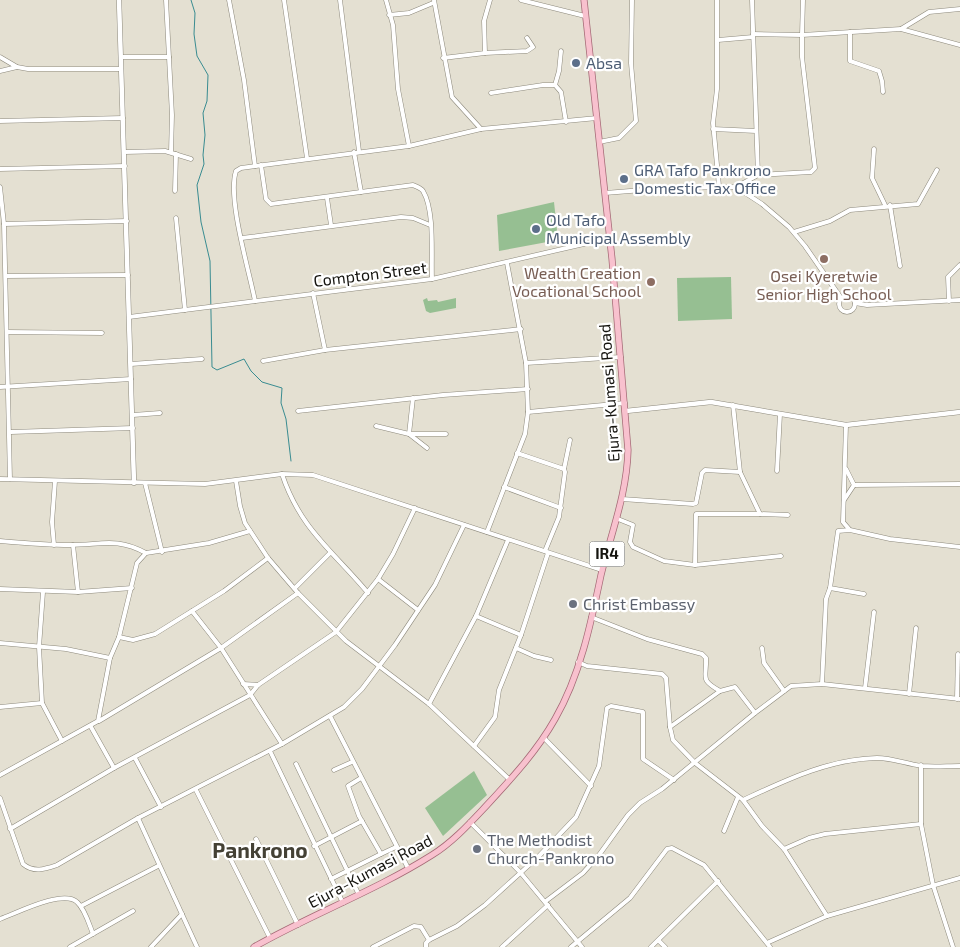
<svg xmlns="http://www.w3.org/2000/svg" width="960" height="947" viewBox="0 0 960 947" font-family="'Exo 2',sans-serif">
	<style>
		.green { fill: #96bf92 }
		.lines { fill: none; stroke-linecap: round; stroke-linejoin: round }
		.stream { stroke: #398c91; stroke-width: 1 }
		.minor-casing { stroke: #8d897c; stroke-width: 5 }
		.tertiary-casing { stroke: #8d897c; stroke-width: 5.5 }
		.primary-casing { stroke: #a56a76; stroke-width: 7 }
		.minor { stroke: #fff; stroke-width: 4 }
		.tertiary { stroke: #fff; stroke-width: 4.5 }
		.primary { stroke: #f8c1ce; stroke-width: 5.5 }
		.service-dot { fill: #5c6f8a; stroke: #fff; stroke-width: 2 }
		.education-dot { fill: #8d6e63; stroke: #fff; stroke-width: 2 }
		.worship-dot { fill: #6b7280; stroke: #fff; stroke-width: 2 }
		.labels { text-anchor: middle; stroke-width: 4.5; stroke-linejoin: round; paint-order: stroke }
		.shield { fill: #fff; stroke: #5b5a57; stroke-width: 1 }
		.shield-label { font-size: 15px; font-weight: bold; fill: #15140f }
		.service-label { font-size: 16px; fill: #4e5e75; stroke: #fff; text-anchor: start }
		.education-label { font-size: 16px; fill: #785e54; stroke: #fff; text-anchor: end }
		.street-label { font-size: 16px; fill: #15140f; stroke: #fff }
		.worship-label { font-size: 16px; fill: #5b616d; stroke: #fff; text-anchor: start }
		.district-label { font-size: 21px; font-weight: bold; fill: #444135; stroke: #fff }
	</style>
	<rect width="100%" height="100%" fill="#e4e0d2"/>
	<!-- green -->
	<g class="green">
		<path d="M554,202L558,240L499,251L497,215Z"/>
		<path d="M731,277L732,319L678,321L677,278Z"/>
		<path d="M427,298L428,301L437,300L438,302L456,298V308L430,313L426,311L423,300Z"/>
		<path d="M474,771L487,795L443,836L425,808Z"/>
	</g>
	<g class="lines">
		<!-- stream -->
		<path class="stream" d="M191,0L195,13L194,34L197,56L208,75L207,101L203,113L205,135L203,155L204,164L197,185L201,222L210,261L212,367L217,370L244,359L251,371L262,382L282,388L281,403L286,419L291,461"/>
		<defs>
			<g id="minor">
				<path d="M166,0L172,115L171,152"/>
				<path d="M229,0L244,80L255,166"/>
				<path d="M284,0L307,158"/>
				<path d="M340,0L359,151"/>
				<path d="M386,0L393,25L398,89L409,146"/>
				<path d="M434,0L452,97L481,129"/>
				<path d="M521,0L585,16"/>
				<path d="M717,0V89L713,123L719,186"/>
				<path d="M752,0L758,175"/>
				<path d="M389,15L409,13L433,3"/>
				<path d="M901,29L929,12L960,9"/>
				<path d="M850,32V61L879,71L882,81L883,92"/>
				<path d="M753,34L802,35L803,0"/>
				<path d="M718,40L753,37"/>
				<path d="M485,53L527,51L533,47L527,38"/>
				<path d="M0,57L17,67L28,69H121"/>
				<path d="M121,57H169"/>
				<path d="M443,58L485,53L484,21L490,0"/>
				<path d="M0,71L17,67"/>
				<path d="M555,85L559,71L561,51"/>
				<path d="M491,93L543,85H555L561,92L566,122"/>
				<path d="M0,121L123,118"/>
				<path d="M713,129L756,131"/>
				<path d="M599,142L619,138L636,121L631,63L632,0"/>
				<path d="M874,149L872,178L885,205"/>
				<path d="M125,152L165,151L191,159"/>
				<path d="M354,152L361,192"/>
				<path d="M261,165L266,199L271,204L413,185C417,187 421,188 423,191C435,211 431,255 432,279"/>
				<path d="M0,169L125,166"/>
				<path d="M0,187L4,224L10,479"/>
				<path d="M736,187L758,175L811,172L815,168L802,57V35L901,29L960,45"/>
				<path d="M175,191L176,154"/>
				<path d="M605,193L668,188L736,187L762,204L789,227L805,246L841,298"/>
				<path d="M327,198L331,225"/>
				<path d="M890,205L900,266"/>
				<path d="M176,218L185,310"/>
				<path d="M4,224L127,221"/>
				<path d="M794,232L830,221L850,210L918,204L937,170"/>
				<path d="M242,238L401,217L413,218L430,225"/>
				<path d="M6,276L128,275"/>
				<path d="M313,293L325,350"/>
				<circle cx="847" cy="304" r="8"/>
				<path d="M255,301C249,270 227,198 236,171L241,168L409,146L481,129L597,118"/>
				<path d="M949,301L948,277L960,265"/>
				<path d="M855,303L867,305L960,300"/>
				<path d="M129,317L432,279L610,238"/>
				<path d="M7,332L102,333"/>
				<path d="M263,361L325,350L521,329"/>
				<path d="M526,363L621,357"/>
				<path d="M131,364L202,359"/>
				<path d="M0,387L131,379"/>
				<path d="M413,398L409,434L427,448"/>
				<path d="M733,405L740,472L760,514L788,515"/>
				<path d="M298,411L443,395L528,389"/>
				<path d="M528,412L625,403"/>
				<path d="M133,415L160,413"/>
				<path d="M846,425L843,522L849,529"/>
				<path d="M376,426L409,434H446"/>
				<path d="M11,432L133,428"/>
				<path d="M517,453L564,469L565,472L559,517L545,551"/>
				<path d="M564,469L570,440"/>
				<path d="M846,469L854,485"/>
				<path d="M777,471L780,414"/>
				<path d="M282,474C300,529 333,551 368,593"/>
				<path d="M0,479L205,484L282,474L313,475L602,570"/>
				<path d="M236,481L240,506L245,523L268,558L298,593L346,641L429,704L510,780"/>
				<path d="M145,483L162,552"/>
				<path d="M854,485L960,484"/>
				<path d="M504,487L561,508"/>
				<path d="M622,499L693,504L696,503L702,473L705,470L740,472"/>
				<path d="M844,500L854,485"/>
				<path d="M760,514H696L695,565L781,556"/>
				<path d="M618,519L633,525L630,542L633,547L664,561L695,565"/>
				<path d="M487,532L525,434L528,412L526,363L507,263"/>
				<path d="M0,541C23,543 47,545 70,545C102,545 116,537 146,553"/>
				<path d="M54,545L52,522L55,481"/>
				<path d="M73,545L78,592"/>
				<path d="M378,579L418,610"/>
				<path d="M295,588L330,553"/>
				<path d="M0,589L78,592L132,588"/>
				<path d="M43,592L39,647L42,703L62,741"/>
				<path d="M864,594L830,588L838,531L850,530L890,539L960,547"/>
				<path d="M192,611L221,648L282,744"/>
				<path d="M476,616L521,635"/>
				<path d="M591,617L647,639L702,654L706,658C707,678 699,679 720,691L735,687L755,713"/>
				<path d="M119,637L133,640L155,634L224,591L268,558"/>
				<path d="M0,643L66,649L110,658"/>
				<path d="M516,648L534,656L551,660"/>
				<path d="M762,648L764,663L784,691"/>
				<path d="M578,662L587,666L662,674L666,678L670,727L673,740L695,763L743,800L762,826L784,849L827,916"/>
				<path d="M243,684L258,685"/>
				<path d="M822,684L826,599L830,588"/>
				<path d="M865,688L874,612"/>
				<path d="M909,694L916,628"/>
				<path d="M957,699L958,654"/>
				<path d="M429,704L476,616L508,540"/>
				<path d="M0,707L42,703"/>
				<path d="M330,716L408,868"/>
				<path d="M99,721L221,648L298,593"/>
				<path d="M91,727L114,768"/>
				<path d="M670,727L720,691"/>
				<path d="M544,738L591,786"/>
				<path d="M474,746L495,717L499,690L521,635L548,553"/>
				<path d="M270,751L343,903"/>
				<path d="M135,758L161,807"/>
				<path d="M296,764L359,895"/>
				<path d="M921,765V824L933,885L953,947"/>
				<path d="M334,770L352,762"/>
				<path d="M0,775L98,721L110,658L119,637L137,563L146,553L209,543L250,531"/>
				<path d="M361,778L348,786L359,816L381,854L396,847"/>
				<path d="M196,790L270,938"/>
				<path d="M0,798L23,864C34,873 45,869 57,865L138,818L282,744L344,707L362,689L395,645L435,585L464,525"/>
				<path d="M743,800C786,780 829,759 877,758C893,758 906,764 922,766C934,767 947,766 960,766"/>
				<path d="M138,818L197,947"/>
				<path d="M470,822L520,872L582,947"/>
				<path d="M10,829L114,768L250,695L258,685L336,632L378,579L393,554L415,508"/>
				<path d="M724,831L738,797"/>
				<path d="M256,839L298,925"/>
				<path d="M314,846L362,821"/>
				<path d="M784,849L809,838L825,834L921,824"/>
				<path d="M331,879L381,854"/>
				<path d="M546,901L583,873L599,855L628,815L640,803L662,789L755,713L791,686L822,684L960,699"/>
				<path d="M81,906L158,866"/>
				<path d="M0,919C17,913 63,889 77,902C85,909 89,924 93,934"/>
				<path d="M659,941L665,947"/>
				<path d="M769,942L827,916L960,878"/>
				<path d="M70,947L133,911"/>
				<path d="M151,947L182,914"/>
				<path d="M373,947L414,926L421,927L429,940"/>
				<path d="M426,947V943L429,940L457,926L485,905L539,856L576,817L599,766L607,708L611,706L643,712V759L674,780"/>
				<path d="M502,947L548,905"/>
				<path d="M571,947L630,898L667,849L672,848L704,865L770,947"/>
				<path d="M651,947L718,881"/>
			</g>
			<g id="tertiary">
				<path d="M119,0L134,483"/>
				<path d="M626,411L711,402L846,425L960,412"/>
			</g>
			<path id="primary" d="M254,947C312,914 375,891 432,855C453,842 470,823 487,805C512,778 537,751 555,719C580,676 591,623 601,575C611,533 627,494 628,450L612,259L584,0"/>
		</defs>
		<!-- minor casing -->
		<use href="#minor" class="minor-casing"/>
		<!-- tertiary casing -->
		<use href="#tertiary" class="tertiary-casing"/>
		<!-- primary casing -->
		<use href="#primary" class="primary-casing"/>
		<!-- minor -->
		<use href="#minor" class="minor"/>
		<!-- tertiary -->
		<use href="#tertiary" class="tertiary"/>
		<!-- primary -->
		<use href="#primary" class="primary"/>
	</g>
	<!-- markers -->
	<g class="service-dot">
		<circle cx="576" cy="63" r="5"/>
		<circle cx="624" cy="179" r="5"/>
		<circle cx="536" cy="229" r="5"/>
	</g>
	<g class="education-dot">
		<circle cx="824" cy="259" r="5"/>
		<circle cx="651" cy="282" r="5"/>
	</g>
	<g class="worship-dot">
		<circle cx="573" cy="604" r="5"/>
		<circle cx="477" cy="849" r="5"/>
	</g>
	<g class="labels">
		<!-- shield labels -->
		<rect class="shield" x="589.5" y="541.5" width="35" height="25" rx="4"/>
		<g class="shield-label">
			<text x="607" y="559">IR4</text>
		</g>
		<!-- service labels -->
		<g class="service-label">
			<text x="586" y="69">Absa</text>
			<text x="634" y="176">GRA Tafo Pankrono<tspan x="634" dy="18">Domestic Tax Office</tspan></text>
			<text x="546" y="226">Old Tafo<tspan x="546" dy="18">Municipal Assembly</tspan></text>
		</g>
		<!-- education labels -->
		<g class="education-label">
			<text x="641" y="279">Wealth Creation<tspan x="641" dy="18">Vocational School</tspan></text>
			<text x="824" y="282" text-anchor="middle">Osei Kyeretwie<tspan x="824" dy="18">Senior High School</tspan></text>
		</g>
		<!-- street labels -->
		<g class="street-label">
			<text transform="translate(370 274) rotate(-7)" y="6">Compton Street</text>
			<text transform="translate(609 393) rotate(-94)" y="6">Ejura-Kumasi Road</text>
			<text transform="translate(370 871) rotate(-28)" y="6">Ejura-Kumasi Road</text>
		</g>
		<!-- worship labels -->
		<g class="worship-label">
			<text x="583" y="610">Christ Embassy</text>
			<text x="487" y="846">The Methodist<tspan x="487" dy="18">Church-Pankrono</tspan></text>
		</g>
		<!-- district labels -->
		<g class="district-label">
			<text x="260" y="858">Pankrono</text>
		</g>
	</g>
</svg>
